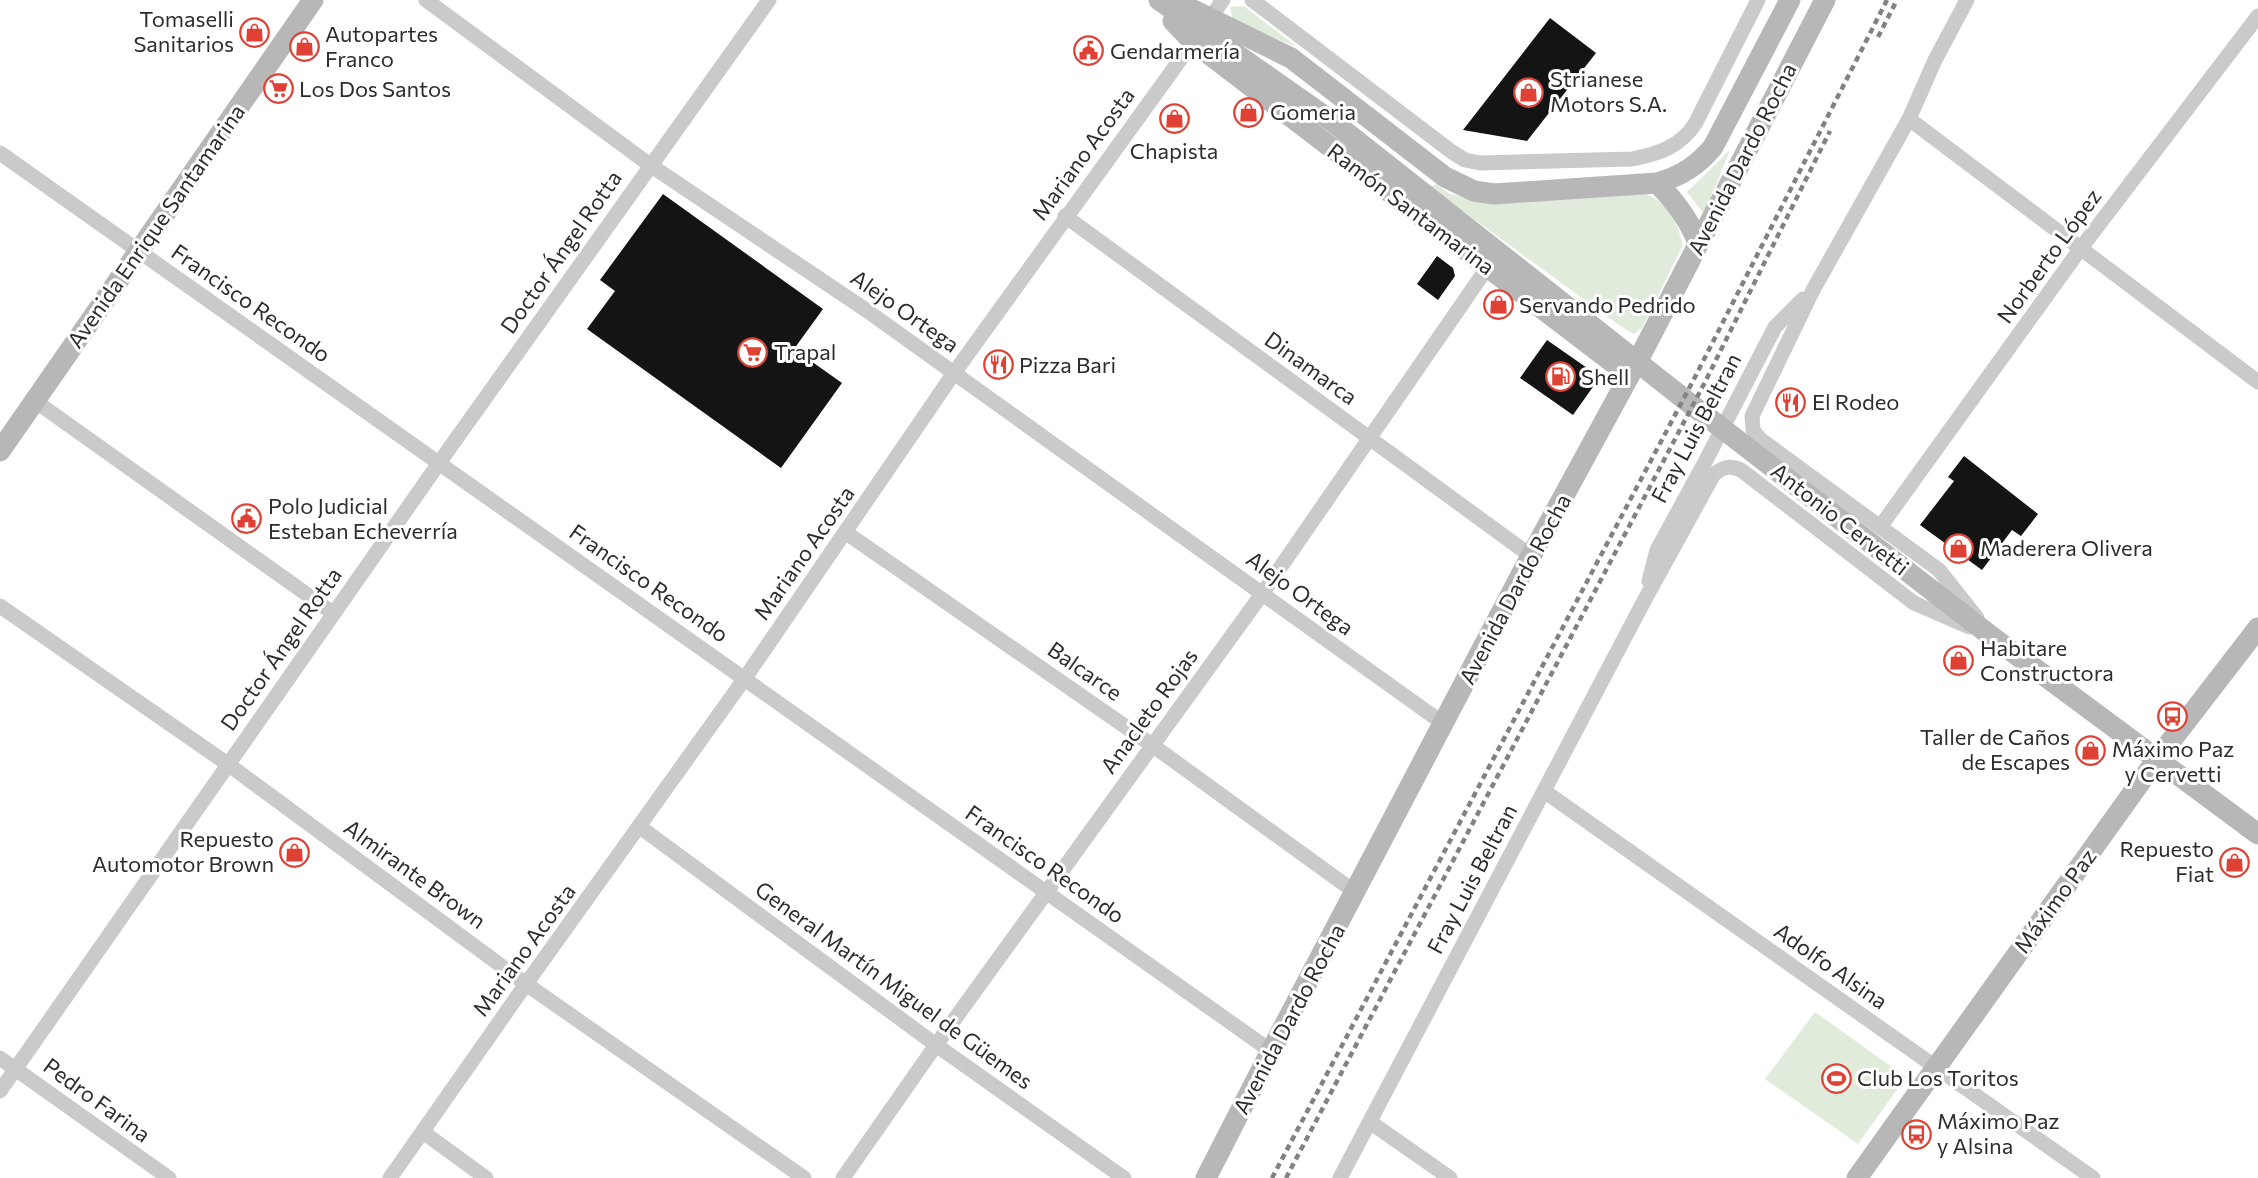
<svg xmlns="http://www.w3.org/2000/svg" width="2258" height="1178" viewBox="0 0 2258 1178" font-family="Commissioner,sans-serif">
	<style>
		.green { fill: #e1ebdb }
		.building { fill: #141414 }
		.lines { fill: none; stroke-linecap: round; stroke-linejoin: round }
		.street { stroke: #cacaca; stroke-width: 15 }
		.secondary { stroke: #b7b7b7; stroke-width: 21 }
		.rail { stroke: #828282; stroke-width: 4.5; stroke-dasharray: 6 4.5; stroke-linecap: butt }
		.labels { text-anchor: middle; stroke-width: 6; stroke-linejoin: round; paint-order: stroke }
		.poi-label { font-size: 22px; fill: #2d2d2d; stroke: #fff; text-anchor: start }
		.street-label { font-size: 22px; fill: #2d2d2d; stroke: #fff }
	</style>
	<rect width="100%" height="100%" fill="#fff"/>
	<!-- green -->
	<g class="green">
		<path d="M1244,6L1297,47L1233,21L1230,7Z"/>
		<path d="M1730,150L1704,214L1687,192Z"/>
		<path d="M1436,184L1450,194L1487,201L1645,193C1669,204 1677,221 1683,245L1642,328L1634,334L1623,328L1430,187Z"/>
		<path d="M1815,1012L1906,1077L1858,1144L1765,1079Z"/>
	</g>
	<!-- building -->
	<g class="building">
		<path d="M1550,18L1596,53L1527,141L1463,130Z"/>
		<path d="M663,194L823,309L794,349L842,383L781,468L587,329L615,291L600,280Z"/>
		<path d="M1437,256L1453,268L1455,276L1438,300L1417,284Z"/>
		<path d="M1547,340L1600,377L1573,415L1520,378Z"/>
		<path d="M1964,456L2038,514L2021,536L2012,530L1982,570L1920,525L1954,481L1948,477Z"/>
	</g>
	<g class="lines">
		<!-- street -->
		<g class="street">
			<path d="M426,0L650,165L866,310L1444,724"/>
			<path d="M1252,0L1452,152L1465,160L1480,163L1632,159C1658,154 1680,147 1695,124L1758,0"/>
			<path d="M1967,0L1935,60L1909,119L1813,290L1752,416L1753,430L1760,439L1939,570L1977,618"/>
			<path d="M1206,24L1223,0"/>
			<path d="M1909,119L2258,382"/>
			<path d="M0,153L1271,1051"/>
			<path d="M1065,216L1531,556"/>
			<path d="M35,401L333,613"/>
			<path d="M1880,527L2081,248L2258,16"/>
			<path d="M845,532L1152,745L1355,892"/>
			<path d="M1649,581L1657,550L1705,462L1775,327L1803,299"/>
			<path d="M0,606L229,765L526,984L804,1178"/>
			<path d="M1544,791L2093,1178"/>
			<path d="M640,827L936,1045L1124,1178"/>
			<path d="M0,1058L169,1178"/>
			<path d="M0,1091L439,463L769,0"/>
			<path d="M1370,1122L1450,1178"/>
			<path d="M423,1132L486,1178"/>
			<path d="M390,1178L526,984L745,678L954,373L1193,42"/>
			<path d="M843,1178L936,1045L1262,594L1487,268"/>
			<path d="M1340,1178L1644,601L1714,474C1724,467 1729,465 1741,470L1914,603L1969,627"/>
		</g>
		<!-- secondary -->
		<g class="secondary">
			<path d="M1159,0L1333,122L1688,402L1991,636L2258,834"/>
			<path d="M1181,4L1291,58L1445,177L1474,191L1494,194L1657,183C1681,176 1697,166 1713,147L1790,0"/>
			<path d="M1173,21L1193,42L1629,375"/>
			<path d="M1657,183C1675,201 1689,219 1698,243"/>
			<path d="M0,451L313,0"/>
			<path d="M1206,1178L1271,1051L1531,556L1645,347L1825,0"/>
			<path d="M1857,1178L2157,759L2258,628"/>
		</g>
		<!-- rail -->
		<g class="rail">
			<path d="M1878,37L1897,0"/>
			<path d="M1272,1178L1694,379L1887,0"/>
			<path d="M1286,1178L1704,384L1830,131"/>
		</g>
	</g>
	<!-- icons -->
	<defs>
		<symbol id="shop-ring" viewBox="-11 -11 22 22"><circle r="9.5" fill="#fff" stroke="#df4235" stroke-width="1.5"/><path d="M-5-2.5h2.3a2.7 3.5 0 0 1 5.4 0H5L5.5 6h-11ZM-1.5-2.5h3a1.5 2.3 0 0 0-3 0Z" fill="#df4235"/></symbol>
		<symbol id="civic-ring" viewBox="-11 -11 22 22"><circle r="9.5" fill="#fff" stroke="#df4235" stroke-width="1.5"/><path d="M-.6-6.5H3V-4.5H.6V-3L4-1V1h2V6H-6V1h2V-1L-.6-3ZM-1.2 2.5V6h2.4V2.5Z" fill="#df4235"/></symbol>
		<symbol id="supermarket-ring" viewBox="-11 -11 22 22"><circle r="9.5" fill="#fff" stroke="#df4235" stroke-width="1.5"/><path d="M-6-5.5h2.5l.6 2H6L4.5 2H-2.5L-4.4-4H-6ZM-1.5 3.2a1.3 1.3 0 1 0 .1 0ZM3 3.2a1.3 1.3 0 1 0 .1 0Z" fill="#df4235"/></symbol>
		<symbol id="restaurant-ring" viewBox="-11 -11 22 22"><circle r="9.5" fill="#fff" stroke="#df4235" stroke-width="1.5"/><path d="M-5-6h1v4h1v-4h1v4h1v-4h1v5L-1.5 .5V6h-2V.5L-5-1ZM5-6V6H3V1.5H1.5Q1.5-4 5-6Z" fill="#df4235"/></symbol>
		<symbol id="fuel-ring" viewBox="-11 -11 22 22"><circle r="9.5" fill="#fff" stroke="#df4235" stroke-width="1.5"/><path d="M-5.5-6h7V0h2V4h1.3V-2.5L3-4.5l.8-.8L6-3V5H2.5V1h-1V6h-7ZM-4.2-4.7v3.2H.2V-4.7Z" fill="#df4235"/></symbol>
		<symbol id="bus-ring" viewBox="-11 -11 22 22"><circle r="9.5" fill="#fff" stroke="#df4235" stroke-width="1.5"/><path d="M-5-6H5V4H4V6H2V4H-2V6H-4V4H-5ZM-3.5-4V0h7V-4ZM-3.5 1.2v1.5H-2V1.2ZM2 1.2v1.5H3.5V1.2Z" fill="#df4235"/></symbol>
		<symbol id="stadium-ring" viewBox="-11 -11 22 22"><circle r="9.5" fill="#fff" stroke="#df4235" stroke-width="1.5"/><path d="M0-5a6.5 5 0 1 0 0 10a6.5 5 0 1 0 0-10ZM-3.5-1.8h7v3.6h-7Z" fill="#df4235"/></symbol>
	</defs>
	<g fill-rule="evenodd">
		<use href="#shop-ring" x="238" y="16" width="33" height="33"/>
		<use href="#shop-ring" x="288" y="30" width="33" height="33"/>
		<use href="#civic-ring" x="1072" y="34" width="33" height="33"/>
		<use href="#supermarket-ring" x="262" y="72" width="33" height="33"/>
		<use href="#shop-ring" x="1512" y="76" width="33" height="33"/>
		<use href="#shop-ring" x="1232" y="96" width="33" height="33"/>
		<use href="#shop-ring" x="1158" y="102" width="33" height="33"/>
		<use href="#shop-ring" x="1482" y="288" width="33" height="33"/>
		<use href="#supermarket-ring" x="736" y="336" width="33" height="33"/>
		<use href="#restaurant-ring" x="982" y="348" width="33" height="33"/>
		<use href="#fuel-ring" x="1544" y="360" width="33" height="33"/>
		<use href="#restaurant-ring" x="1774" y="386" width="33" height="33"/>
		<use href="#civic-ring" x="230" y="502" width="33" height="33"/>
		<use href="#shop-ring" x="1942" y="532" width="33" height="33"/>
		<use href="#shop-ring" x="1942" y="644" width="33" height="33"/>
		<use href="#bus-ring" x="2156" y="700" width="33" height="33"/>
		<use href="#shop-ring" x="2074" y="734" width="33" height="33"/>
		<use href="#shop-ring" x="278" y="836" width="33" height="33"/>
		<use href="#shop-ring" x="2218" y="846" width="33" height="33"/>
		<use href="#stadium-ring" x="1820" y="1062" width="33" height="33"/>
		<use href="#bus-ring" x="1900" y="1118" width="33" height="33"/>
	</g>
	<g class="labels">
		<!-- poi labels -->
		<g class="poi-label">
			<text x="234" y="27" text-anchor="end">Tomaselli<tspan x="234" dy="25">Sanitarios</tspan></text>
			<text x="325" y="42">Autopartes<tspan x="325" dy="25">Franco</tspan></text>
			<text x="1110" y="59">Gendarmería</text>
			<text x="1550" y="87">Strianese<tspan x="1550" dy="25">Motors S.A.</tspan></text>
			<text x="299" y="97">Los Dos Santos</text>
			<text x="1270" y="120">Gomeria</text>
			<text x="1174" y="159" text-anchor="middle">Chapista</text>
			<text x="1519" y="313">Servando Pedrido</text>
			<text x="774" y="360">Trapal</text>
			<text x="1019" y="373">Pizza Bari</text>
			<text x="1581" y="385">Shell</text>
			<text x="1812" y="410">El Rodeo</text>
			<text x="268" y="514">Polo Judicial<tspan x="268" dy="25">Esteban Echeverría</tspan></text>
			<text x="1980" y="556">Maderera Olivera</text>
			<text x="1980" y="656">Habitare<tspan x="1980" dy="25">Constructora</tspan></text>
			<text x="2070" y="745" text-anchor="end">Taller de Caños<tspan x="2070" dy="25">de Escapes</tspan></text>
			<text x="2173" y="757" text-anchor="middle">Máximo Paz<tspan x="2173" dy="25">y Cervetti</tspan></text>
			<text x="274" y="847" text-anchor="end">Repuesto<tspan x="274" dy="25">Automotor Brown</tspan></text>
			<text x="2214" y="857" text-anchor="end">Repuesto<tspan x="2214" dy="25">Fiat</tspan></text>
			<text x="1857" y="1086">Club Los Toritos</text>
			<text x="1937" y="1129">Máximo Paz<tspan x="1937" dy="25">y Alsina</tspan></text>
		</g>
		<!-- street labels -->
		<g class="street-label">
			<text transform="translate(1083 154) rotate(-54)" y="8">Mariano Acosta</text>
			<text transform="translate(1742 159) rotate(-63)" y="8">Avenida Dardo Rocha</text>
			<text transform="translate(1411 209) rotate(37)" y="8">Ramón Santamarina</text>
			<text transform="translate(156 226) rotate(-55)" y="8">Avenida Enrique Santamarina</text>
			<text transform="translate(561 252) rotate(-55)" y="8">Doctor Ángel Rotta</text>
			<text transform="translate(2049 256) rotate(-54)" y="8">Norberto López</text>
			<text transform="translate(251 303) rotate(35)" y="8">Francisco Recondo</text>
			<text transform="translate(905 311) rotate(35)" y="8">Alejo Ortega</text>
			<text transform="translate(1311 368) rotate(36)" y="8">Dinamarca</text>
			<text transform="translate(1696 428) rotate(-62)" y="8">Fray Luis Beltran</text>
			<text transform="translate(1840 519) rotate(38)" y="8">Antonio Cervetti</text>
			<text transform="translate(804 553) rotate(-55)" y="8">Mariano Acosta</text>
			<text transform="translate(649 583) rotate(35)" y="8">Francisco Recondo</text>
			<text transform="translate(1515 589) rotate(-62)" y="8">Avenida Dardo Rocha</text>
			<text transform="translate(1300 593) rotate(36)" y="8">Alejo Ortega</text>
			<text transform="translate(281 649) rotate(-55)" y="8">Doctor Ángel Rotta</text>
			<text transform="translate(1085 671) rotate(35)" y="8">Balcarce</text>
			<text transform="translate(1149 711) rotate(-54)" y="8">Anacleto Rojas</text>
			<text transform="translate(1045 864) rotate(35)" y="8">Francisco Recondo</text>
			<text transform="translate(415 874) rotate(36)" y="8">Almirante Brown</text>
			<text transform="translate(1472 879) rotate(-62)" y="8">Fray Luis Beltran</text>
			<text transform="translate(2055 901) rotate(-54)" y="8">Máximo Paz</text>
			<text transform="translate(524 950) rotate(-54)" y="8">Mariano Acosta</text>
			<text transform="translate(1831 966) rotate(35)" y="8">Adolfo Alsina</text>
			<text transform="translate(894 985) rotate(36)" y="8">General Martín Miguel de Güemes</text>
			<text transform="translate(1289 1019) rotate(-62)" y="8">Avenida Dardo Rocha</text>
			<text transform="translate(97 1100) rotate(36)" y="8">Pedro Farina</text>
		</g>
	</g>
</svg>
